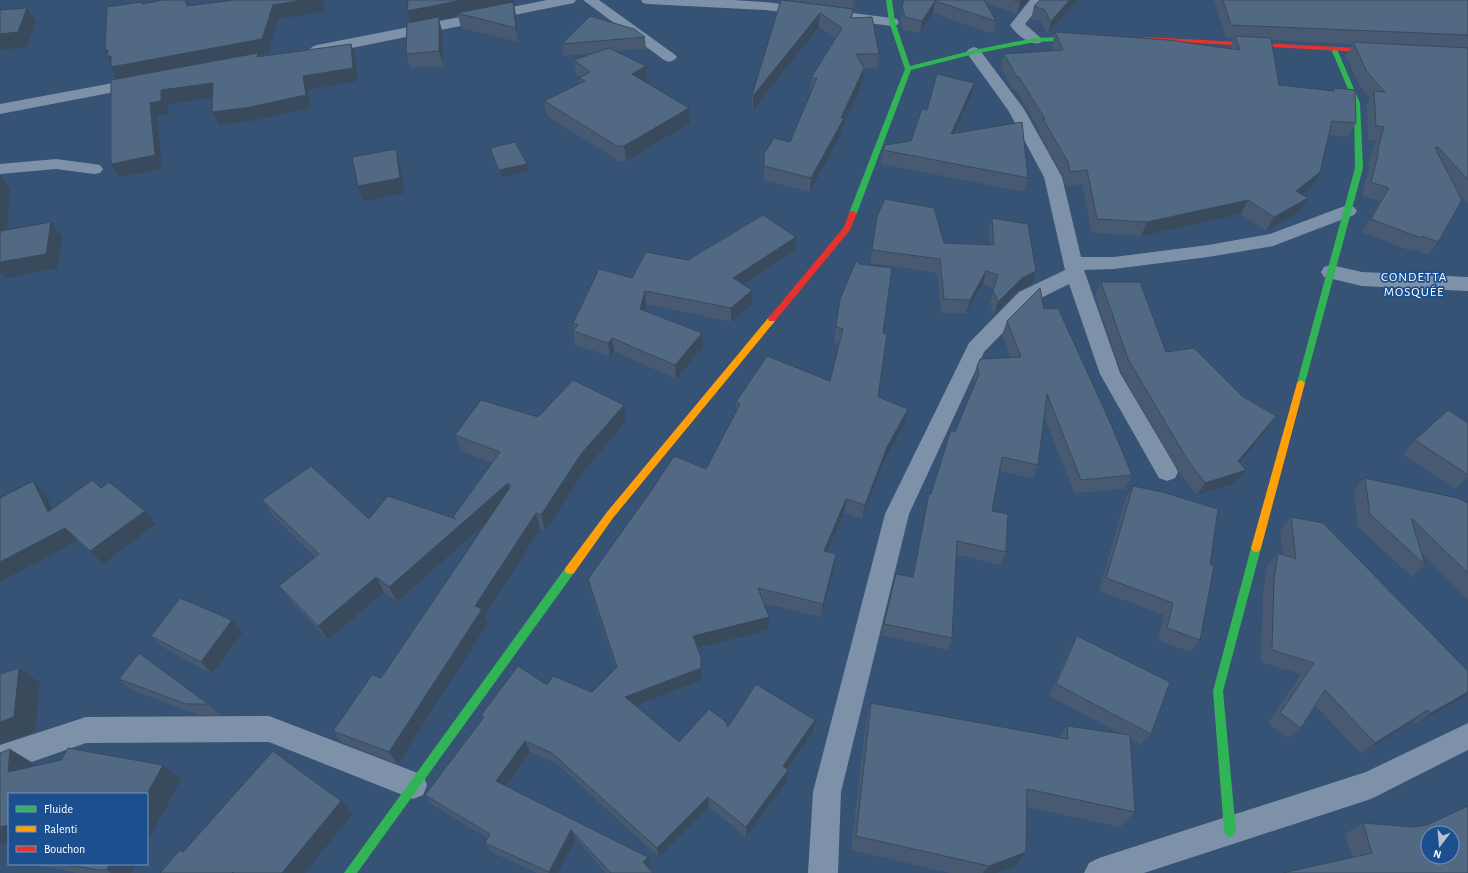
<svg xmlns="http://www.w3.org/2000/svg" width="1468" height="873" viewBox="0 0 1468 873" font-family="'Alegreya Sans',sans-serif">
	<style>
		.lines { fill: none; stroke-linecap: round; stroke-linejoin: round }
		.street { fill: #7d92a8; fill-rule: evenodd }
		.fast { fill: #30b455; fill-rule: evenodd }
		.slow { fill: #ff9f0a; fill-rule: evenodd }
		.jam { fill: #e5322d; fill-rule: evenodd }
		.wall { fill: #475a72 }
		.shaded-wall { fill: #394a5c }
		.building { fill: #526984; stroke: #394a5c; fill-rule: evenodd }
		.labels { text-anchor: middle; stroke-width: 3.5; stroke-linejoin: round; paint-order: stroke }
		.neighbourhood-label { font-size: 13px; letter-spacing: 1px; fill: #fff; stroke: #1b4f8f }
	</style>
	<rect width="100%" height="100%" fill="#365274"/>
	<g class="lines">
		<!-- street -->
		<g class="street">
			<path d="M547,0H576L574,3L569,4L317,55L312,53L309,50L312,47L317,45Z"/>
			<path d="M583,0H599L674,54L677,57L674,60L669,62L664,60Z"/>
			<path d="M641,0H732L765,2L892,18L897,19L899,22L897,25L892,26L765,10L648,4L643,3Z"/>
			<path d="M1030,0H1045L1025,24L1043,40L1040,43C1029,46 1016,34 1010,25Z"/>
			<path d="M974,47L979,49L1024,109L1062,177L1081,257H1114L1208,245L1270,234L1342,207L1348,205L1354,207L1357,211L1354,215L1273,246L1208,257L1114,269L1084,270L1120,373L1175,466L1178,472L1175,478L1167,481L1159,478L1100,374L1069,284L1033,302L984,352L909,514L841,792L838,873H808L813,792L885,514L969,343L1019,292L1065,270L1044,177L1008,110L966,52L969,49Z"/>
			<path d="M140,78L146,80L148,83L146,86L0,114V104Z"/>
			<path d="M56,159L94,164L100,165L103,169L100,173L94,174L56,169L0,174V164Z"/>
			<path d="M1331,265L1362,272L1468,277V291L1362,286L1324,277L1321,272L1324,267Z"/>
			<path d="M269,716L423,775L427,785L423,795L413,799L269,742L86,743L0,773V745L86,717Z"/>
			<path d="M1468,723V750L1371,799L1144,873H1084L1089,863L1099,858L1366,772Z"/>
		</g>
		<!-- fast -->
		<g class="fast">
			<path d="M886,0H892L895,22L910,66L974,50L1035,38L1083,36L1086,38L1083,40L1035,42L974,54L911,70L857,213L853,215L849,213L905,69L889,22Z"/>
			<path d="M1334,47L1337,49L1360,103L1363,168L1305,383L1301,386L1297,383L1355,168L1354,103L1331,49Z"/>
			<path d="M1256,544L1259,545L1261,548L1223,691L1236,831L1234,835L1230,837L1226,835L1224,831L1213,691L1251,548L1253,545Z"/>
			<path d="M570,566L574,567L575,570L574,573L357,873H344L566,567Z"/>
		</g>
		<!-- slow -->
		<g class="slow">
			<path d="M772,316L776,319L775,321L613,518L574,573L570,574L566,573L565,570L566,567L607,512L769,317Z"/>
			<path d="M1301,380L1305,383L1261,548L1259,551L1256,552L1253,551L1251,548L1297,383Z"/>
		</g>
		<!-- jam -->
		<g class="jam">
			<path d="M1144,37L1379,49L1382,51L1379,53L1142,40L1141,39Z"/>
			<path d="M850,211H853L857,213L850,230L775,321H769L768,319L769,317L844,227Z"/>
		</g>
	</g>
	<!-- wall -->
	<g class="wall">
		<path d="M781,0H855L852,18L879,54L877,68H864L863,82L843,126L842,133L810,192L764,180V154L790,142L811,92H810L811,78L836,38L819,27L753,110L752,109V95Z"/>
		<path d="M904,0H1028L1017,14L986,4L996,21L993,34L933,13L920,33L903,30L900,19L902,6Z"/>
		<path d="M1040,0H1078L1048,33H1046L1042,22L1031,19L1034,6Z"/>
		<path d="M1214,0H1468V204L1459,195L1438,242L1428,255L1413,249L1411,251L1362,232L1380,201L1362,196L1369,168V162L1376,140H1368L1367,105L1370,98L1359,85L1346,56L1353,44L1271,40L1279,85L1332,91L1333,88L1356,123L1348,137L1328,135L1312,186L1301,194L1308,198L1300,212L1266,231L1241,214L1141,236L1092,233L1082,184L1066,186L1063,176L1039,133L1040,131L1016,90H1013L1001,68L1004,54L1054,51L1052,46L1055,32L1229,49L1234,38H1226Z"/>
		<path d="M514,5L516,16L518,42L461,28L458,16L439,20L442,31L443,66L410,68L406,54L410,23L407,11L515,5Z"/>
		<path d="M645,37L646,49L615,51L646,66L647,81L645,82L689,108L690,123L626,161H619L547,116L544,101L580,83L579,78L580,77L576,74L574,60L594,53L564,56L562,44Z"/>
		<path d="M974,83L971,96L955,133L1028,178L1024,192L881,164L883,150L911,141Z"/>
		<path d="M490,148L528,171L501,178L492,156Z"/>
		<path d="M992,218L1036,271L1032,284L1018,291L994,315L990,303L994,289L983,284L966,313H941L937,273L870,263L872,250L944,243L990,244L989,232Z"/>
		<path d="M796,237L795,251L743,284L752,304L731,322L646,304L644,311L702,333L703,347L676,379L614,351L610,356L575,345L573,331L574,330L573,323L688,260Z"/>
		<path d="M1101,282L1166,352L1276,416L1267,430L1239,462L1236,483L1197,495L1179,472L1121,372L1095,296Z"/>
		<path d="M840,299L883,333L878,397L908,409L905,424L884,461L862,519L844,513L828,552L834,567L821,617L763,603L769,617L768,630L697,648L702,670V680L635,706L679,742L728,727L815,720L813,732L787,769L788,770L787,781L746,837L709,807L659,857L557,764L530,752L506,786L648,857L650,866L648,868L653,873H606L576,839L558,873H537L491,852L485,843L487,838L433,805L425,795L483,718L481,715L547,685L592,692L616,668L591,593L588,579L706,469L736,413V402L830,381L839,344L834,343Z"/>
		<path d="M1044,309L1132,475L1125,489L1074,493L1044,416L1038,465L1033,479L1000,471L992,511L1006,552L1000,565L956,554L952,638L948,650L881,635L896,574L912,577L926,507L929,494H931L974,386L973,380L977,366L1011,357L1002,335L1007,321Z"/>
		<path d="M624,405L626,421L585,470L545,531L540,529L485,616L488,623L398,764L343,743L333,731L381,678L487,522L397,602L384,592L328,640L290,600L279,586L315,557L273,516L262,500L369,519L454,518L453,517L492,463L461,451L455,435L538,417Z"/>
		<path d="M1468,423V477L1455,489L1403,454L1415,440Z"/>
		<path d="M1365,478L1468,503V600L1422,553L1425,565L1412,577L1358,527L1354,491Z"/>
		<path d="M33,481L46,495L53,508L101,488L156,524L103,564L78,541L0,582Z"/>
		<path d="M1133,486L1210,564L1200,640L1190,652L1158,640L1164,615L1099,591L1125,500Z"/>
		<path d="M1291,517L1466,696L1415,724L1413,721L1361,754L1315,705L1301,728L1288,738L1268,723L1301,674L1261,662L1263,592L1267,566L1278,553L1283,555L1280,530Z"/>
		<path d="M232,620L243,632L212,674L164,648L151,636Z"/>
		<path d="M1077,636L1151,734L1141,745L1131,739L1135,812L1120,827L1027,807L1026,852L1015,866L996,873H950L851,850L866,721L871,703L1059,737L1067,726L1121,734L1049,696L1070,648Z"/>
		<path d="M119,679L208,704L220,715H198L132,690Z"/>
		<path d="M1363,823L1413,827L1427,825L1468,873L1352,857L1345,834Z"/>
		<path d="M32,864H136L131,873H77Z"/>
	</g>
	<!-- shaded-wall -->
	<g class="shaded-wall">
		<path d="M185,0H186L190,9L187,6Z"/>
		<path d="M305,0H323L326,11L278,19L268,53L258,55L263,67L118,80L111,67L113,66L107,56H108L105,50L273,5Z"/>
		<path d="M463,0H514L515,5H514L516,16L518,42L516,28L457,13L458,16L439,20L442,31L443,66L439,51L411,25L407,11Z"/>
		<path d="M1021,0H1028L1017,14L1020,2Z"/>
		<path d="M1070,0H1078L1048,33L1051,21Z"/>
		<path d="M935,1L933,13L920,33L922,21Z"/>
		<path d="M27,8L36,22L27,47L0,50V34Z"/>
		<path d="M820,13L819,27L753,110V96Z"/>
		<path d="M351,44L356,57L357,81L308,90L311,108L251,121L219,125L212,112L303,76Z"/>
		<path d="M646,66L647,81L634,89L632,74Z"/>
		<path d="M864,68L863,82L843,126L842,133L810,192L811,178L841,118Z"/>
		<path d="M213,83L220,96L168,104V114L157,116L162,169L120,177L111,164L150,103L161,90Z"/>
		<path d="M974,83L971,96L948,148L951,134Z"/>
		<path d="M689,108L690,123L626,161L624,146Z"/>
		<path d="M396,149L400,164L405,193L363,201L358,186Z"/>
		<path d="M527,164L528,171L501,178L499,170Z"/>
		<path d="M1320,172L1312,186L1288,205L1296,191Z"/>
		<path d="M0,175L10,189L5,261L51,222L62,237L57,268L6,278L0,271Z"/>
		<path d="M1308,198L1300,212L1266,231L1274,217Z"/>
		<path d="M1248,200L1241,214L1141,236L1147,222Z"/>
		<path d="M796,237L795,251L733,291V278Z"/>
		<path d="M986,271L983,284L966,313L970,300Z"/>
		<path d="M1036,271L1032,284L1018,291L994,315L998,302L1022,278Z"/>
		<path d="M752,290V304L731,322V308Z"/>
		<path d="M645,291L646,304L641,322L640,309Z"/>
		<path d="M702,333L703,347L676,379L675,365Z"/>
		<path d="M612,338L614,351L610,356L608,343Z"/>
		<path d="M624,405L626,421L585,470L545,531L541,515L581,454Z"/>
		<path d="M908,409L905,424L884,461L862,519L865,505L887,447Z"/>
		<path d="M1276,416L1267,430L1229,474L1238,461Z"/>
		<path d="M1246,470L1236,483L1197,495L1205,483Z"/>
		<path d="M33,481L46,495L61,525L48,512Z"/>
		<path d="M508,483L513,499L397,602L389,587Z"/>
		<path d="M846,499L844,513L822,565L824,551Z"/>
		<path d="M145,511L156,524L103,564L90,551Z"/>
		<path d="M536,513L540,529L485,616L488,623L398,764L389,752L475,606Z"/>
		<path d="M65,528L78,541L0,582V562Z"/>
		<path d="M836,554L834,567L821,617L823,604Z"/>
		<path d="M376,577L384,592L328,640L318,626Z"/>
		<path d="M769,617L768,630L694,649L693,636Z"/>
		<path d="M232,620L243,632L212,674L201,662Z"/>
		<path d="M701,657L702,680L627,709L625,697Z"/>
		<path d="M19,668L40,683L35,732L0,744V722Z"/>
		<path d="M1468,692V694L1466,696L1415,724L1431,713Z"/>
		<path d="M1428,710L1413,721L1361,754L1375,743Z"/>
		<path d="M815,720L813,732L782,777L783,766Z"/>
		<path d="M525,741L530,752L502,791L496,781Z"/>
		<path d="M10,749L33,763L31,786L8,772Z"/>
		<path d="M163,765L181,779L147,843V794Z"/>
		<path d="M788,770L787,781L746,837V827Z"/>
		<path d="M708,797L709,807L659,857L657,848Z"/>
		<path d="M341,801L353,813L305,873H282Z"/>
		<path d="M9,825V843L0,845V827Z"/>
		<path d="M571,830L576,839L558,873H549V872Z"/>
		<path d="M1026,852L1015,866L996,873H983L989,866Z"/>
		<path d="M648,857L650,866L645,871L643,862Z"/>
		<path d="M110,864H136L131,873H111L106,870Z"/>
	</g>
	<!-- building -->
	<g class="building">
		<path d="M163,0H185L187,6L234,0H305L273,5L262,39L111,67V56H107L108,50H105L107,7L142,2V4Z"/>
		<path d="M408,0H463L407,11Z"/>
		<path d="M781,0L853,9L851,18L872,17L879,54H856L864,68L841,118H844L811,178L764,166V154L774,138L790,142L817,78H811L842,28L820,13L753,96L752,95Z"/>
		<path d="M904,0H984L996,21L935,1L922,21L905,17L902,6Z"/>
		<path d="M1014,0H1021L1020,2Z"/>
		<path d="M1040,0H1070L1051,21H1050L1045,10L1034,6Z"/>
		<path d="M1223,0H1468V35L1231,25Z"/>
		<path d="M513,2L516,28L457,13Z"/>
		<path d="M27,8L18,32L0,34V10Z"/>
		<path d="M590,16L634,29L645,37L562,44Z"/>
		<path d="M439,17V51L406,54L407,23Z"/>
		<path d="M1055,32L1168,40L1240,50L1235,36L1271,38L1279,85L1334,91L1333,88L1355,90L1356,123L1332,121L1320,172L1296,191L1308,198L1274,217L1248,200L1147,222L1097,219L1087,170L1070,172L1068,162L1043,119H1045L1019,77H1017L1004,54L1063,50Z"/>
		<path d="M1353,42L1468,48V180L1438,147L1435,148L1462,200L1438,242L1422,236L1421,238L1371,219L1389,188L1371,182L1378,155V148L1384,127L1376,126L1374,91L1385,92L1367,72Z"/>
		<path d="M351,44L353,68L303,76L306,95L245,108L212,112L213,83L161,90V101L150,103L155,155L111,164V80L258,53L257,57Z"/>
		<path d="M609,48L646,66L632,74L689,108L624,146H617L544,101L585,81L579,78L590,72L574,60Z"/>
		<path d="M937,74L974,83L951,134L1022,122L1028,178L883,150L885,145L911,141L922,109L927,110Z"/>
		<path d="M515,142L527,164L499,170L490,148Z"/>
		<path d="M396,149L400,178L358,186L352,157Z"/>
		<path d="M885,199L934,208L944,243L994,245L992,218L1028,224L1036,271L1022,278L998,302L993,290L998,275L986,271L970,300L944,299L940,259L872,250L877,216Z"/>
		<path d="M763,215L796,237L733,278L752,290L731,308L645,291L640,309L702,333L675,365L612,338L608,343L573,331L578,325L573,323L599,269L632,278L646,252L688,260Z"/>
		<path d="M51,222L46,254L0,262V235L1,231Z"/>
		<path d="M857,261L859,264L892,268L883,333L887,334L878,397L908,409L887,447L865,505L846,499L824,551L836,554L823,604L758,588L769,617L693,636L701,657V668L625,697L679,742L709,709L726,722L728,727L756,684L815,720L783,766L788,770L746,827L708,797L657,848L552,753L525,741L496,781L648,857L643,862L653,873H611L571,830L549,872L485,843L490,834L425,795L484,717L481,715L518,666L547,685L553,676L592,692L617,667L588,579L651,491L674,456L706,469L740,404L736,402L767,356L830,381L843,329L836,327L840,299L855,263Z"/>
		<path d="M1101,282H1140L1166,352L1194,348L1242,396L1276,416L1238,461L1246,470L1205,483L1187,459L1128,359Z"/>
		<path d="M1040,288L1044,309L1058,308L1110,422L1132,475L1081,480L1047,394L1038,465L1002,457L992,511L1008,514L1006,552L957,541L952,638L884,624L896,574L913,577L929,494H931L951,430L955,432L979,374L977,366L980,359L1021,357L1007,321Z"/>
		<path d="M573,380L624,405L581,454L541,515L536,513L475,606L482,609L389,752L333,731L372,675L381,678L511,486L508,483L389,587L376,577L318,626L279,586L319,554L262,500L311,466L369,519L388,496L456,519L453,517L500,452L455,435L481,400L538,417Z"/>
		<path d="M1448,410L1468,423V475L1415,440Z"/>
		<path d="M1365,478L1457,498L1468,503V573L1411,518L1425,565L1370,514Z"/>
		<path d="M92,480L101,488L109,482L145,511L90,551L65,528L0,562V498L33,481L48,512Z"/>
		<path d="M1133,486L1162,492L1218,509L1210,564L1214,566L1200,640L1167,628L1173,603L1106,578Z"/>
		<path d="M1291,517L1323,523L1468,671V692L1431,713L1428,710L1375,743L1325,690L1301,728L1280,713L1314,663L1272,650L1274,580L1278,553L1296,559Z"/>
		<path d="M180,598L232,620L201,662L151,636Z"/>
		<path d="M1077,636L1170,682L1151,734L1056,684Z"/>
		<path d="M139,653L208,704H186L119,679Z"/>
		<path d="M19,668L14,717L0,722V674Z"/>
		<path d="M871,703L1068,739L1067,726L1130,735L1135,812L1027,789L1026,852L989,866L856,836Z"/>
		<path d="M68,748L163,765L147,794H9V825L0,827V753L10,749L8,772L61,760Z"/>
		<path d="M273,751L341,801L282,873H234L233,872L232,873H160L180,850L183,852Z"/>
		<path d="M1468,806V873H1283L1372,853L1363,823L1413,827L1427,825ZM1428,833H1452V857H1428Z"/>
		<path d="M9,847V853L6,852Z"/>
		<path d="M65,864H110L106,870H98Z"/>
	</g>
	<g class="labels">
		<!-- neighbourhood labels -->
		<g class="neighbourhood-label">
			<text x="1414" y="281">СONDETTA<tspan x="1414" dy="15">MOSQUÉE</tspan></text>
		</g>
	</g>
	<!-- legend -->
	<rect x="8" y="793" width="140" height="72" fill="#1b4f8f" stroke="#7695bc"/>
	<rect x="16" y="806" width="20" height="6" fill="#30b455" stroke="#7695bc"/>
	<text x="44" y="813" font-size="12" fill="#ffffff">Fluide</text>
	<rect x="16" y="826" width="20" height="6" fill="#ff9f0a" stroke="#7695bc"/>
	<text x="44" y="833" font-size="12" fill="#ffffff">Ralenti</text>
	<rect x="16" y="846" width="20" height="6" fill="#e5322d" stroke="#7695bc"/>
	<text x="44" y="853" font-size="12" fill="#ffffff">Bouchon</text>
	<!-- north arrow -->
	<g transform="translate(1440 845) rotate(196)"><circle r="19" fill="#1b4f8f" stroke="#7695bc"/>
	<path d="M0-3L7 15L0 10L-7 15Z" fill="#b9c2ce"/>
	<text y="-6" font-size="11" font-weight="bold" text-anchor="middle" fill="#ffffff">N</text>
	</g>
</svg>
